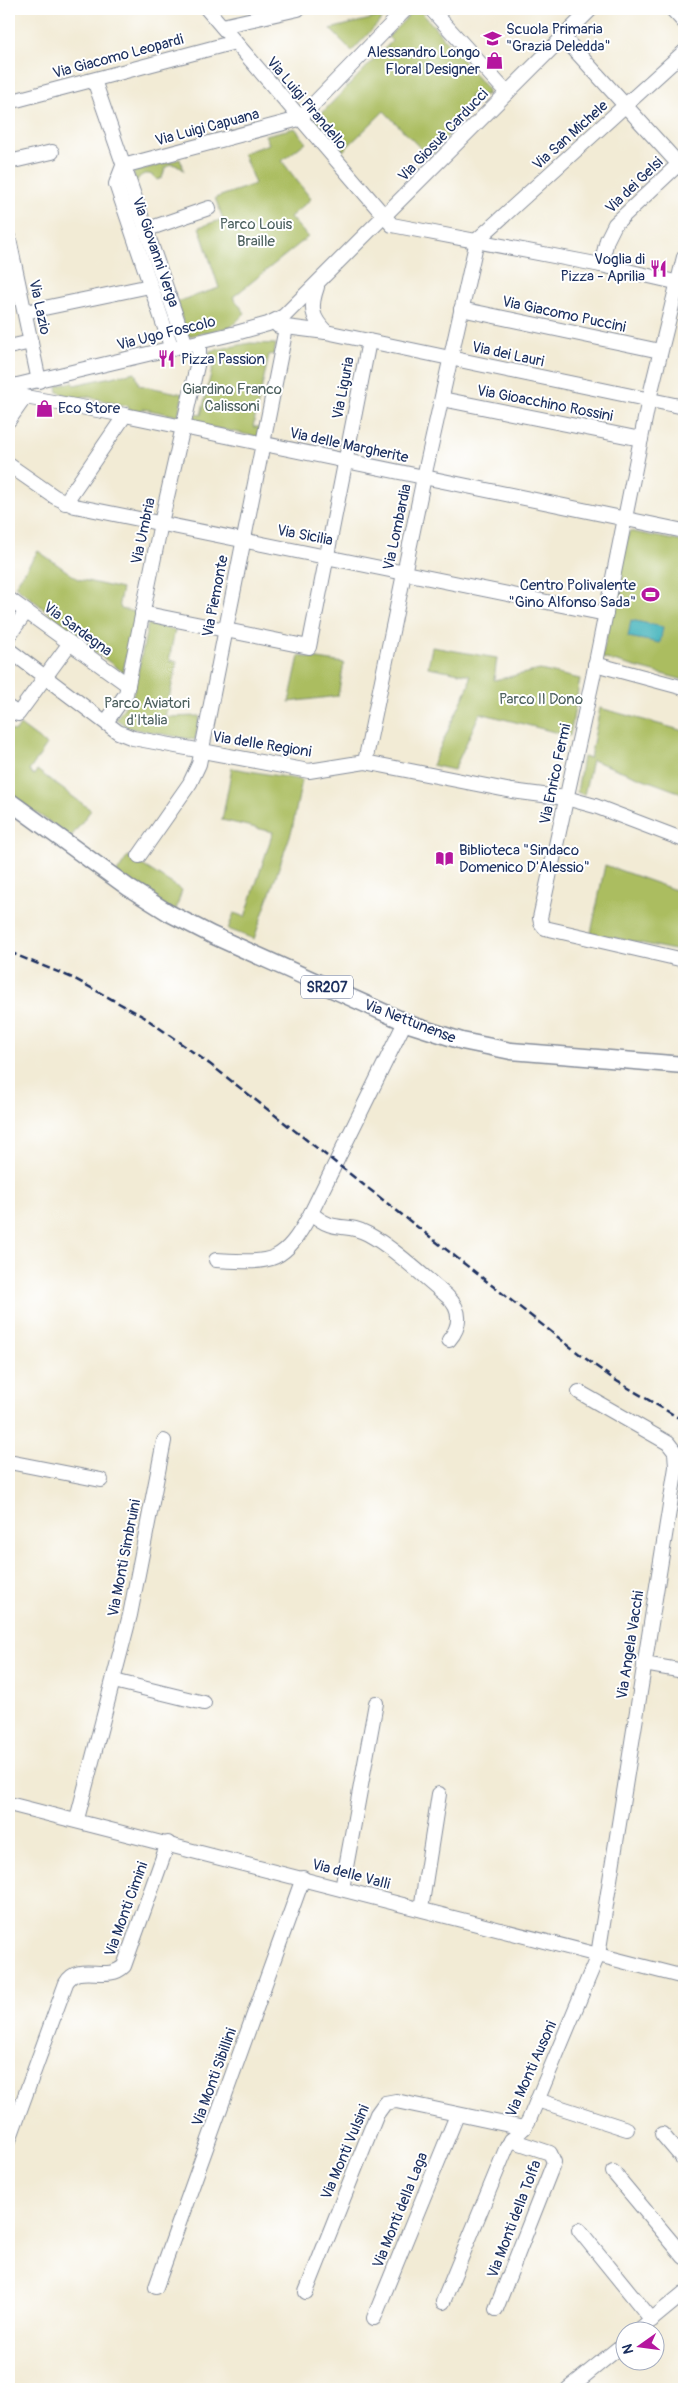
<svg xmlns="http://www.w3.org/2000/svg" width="693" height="2398" viewBox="0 0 693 2398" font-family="Pangolin,sans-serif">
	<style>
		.green { fill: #abbd60; stroke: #63765f }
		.water { fill: #43b3bb; stroke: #2f718c }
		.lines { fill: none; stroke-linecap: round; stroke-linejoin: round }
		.minor-casing { stroke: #868d9a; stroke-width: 16 }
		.major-casing { stroke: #868d9a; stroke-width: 19 }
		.minor { stroke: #fff; stroke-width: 14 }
		.major { stroke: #fff; stroke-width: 16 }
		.rail { stroke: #1b2f5e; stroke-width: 2.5; stroke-dasharray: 8 4; stroke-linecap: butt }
		.labels { text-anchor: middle; stroke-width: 4; stroke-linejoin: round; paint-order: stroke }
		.shield { fill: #fff; stroke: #5f6d8e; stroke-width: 1 }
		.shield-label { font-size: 14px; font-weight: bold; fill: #1b2f5e }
		.poi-label { font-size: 15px; fill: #1b2f5e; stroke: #fff; text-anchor: start }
		.street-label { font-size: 15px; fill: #1b2f5e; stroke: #fff }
		.park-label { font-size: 15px; fill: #4d615f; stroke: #fff }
	</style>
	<rect width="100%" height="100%" fill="#fff"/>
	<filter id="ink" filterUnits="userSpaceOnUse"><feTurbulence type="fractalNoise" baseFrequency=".02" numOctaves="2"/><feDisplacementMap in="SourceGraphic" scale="10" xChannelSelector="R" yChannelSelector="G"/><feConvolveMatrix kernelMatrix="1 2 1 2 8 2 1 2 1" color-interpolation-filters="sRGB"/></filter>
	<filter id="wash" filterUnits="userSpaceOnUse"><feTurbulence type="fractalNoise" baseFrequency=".0096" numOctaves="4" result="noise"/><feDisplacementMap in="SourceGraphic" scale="20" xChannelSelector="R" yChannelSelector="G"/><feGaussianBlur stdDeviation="1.12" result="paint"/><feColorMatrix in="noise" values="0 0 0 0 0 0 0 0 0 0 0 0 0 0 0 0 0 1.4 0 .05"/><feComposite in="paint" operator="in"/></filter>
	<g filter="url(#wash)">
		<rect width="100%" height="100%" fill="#f2ebd5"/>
		<!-- green -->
		<g class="green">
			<path d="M415,9H419L488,90L487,95H470L469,112L429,157L384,111L343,151L317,123L313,126L308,118L315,112L319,116L392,41L388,37Z"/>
			<path d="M386,15L352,51L330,29Z"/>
			<path d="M295,128L306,142L282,161L311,199L290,217L308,237L233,297L245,313L231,327L188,336L176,302L219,288L199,227L223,219L215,198L255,184L243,153L269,144L265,135Z"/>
			<path d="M180,159L184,171L179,166L171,164L165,168L162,178L157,180C151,171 140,172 136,183L133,172Z"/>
			<path d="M250,343L276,344L274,354L269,355L253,427H260L258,437L193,423L195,414L201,415L214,361L207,362L210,351Z"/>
			<path d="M135,372L139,385L183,394L178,416L144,409L139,412L129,410L128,406L84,396L78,400L58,392L57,386L73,382L74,385Z"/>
			<path d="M629,531L684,542V680L602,658Z"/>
			<path d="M38,551L78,579L122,589L119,603L121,609L136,612L123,672L69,633L71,630L15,586Z"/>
			<path d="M148,624L175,630L169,660L177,662L165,717L200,716L195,740L129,728L116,719L133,695Z"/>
			<path d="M432,647L497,658L494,680L540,670L580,679L570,736L480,713L454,770L432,765L469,685L470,675L428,667Z"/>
			<path d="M299,656L344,663L338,696L289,702Z"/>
			<path d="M600,708L684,731V794L592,760L584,795L577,792L583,757L590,758Z"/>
			<path d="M20,725L47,745L29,771L34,775L37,770L91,810L71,837L9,794V730L16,731Z"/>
			<path d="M232,768L302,780L292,830L254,939L228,929L234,913L245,917L273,832L222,820Z"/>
			<path d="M128,856L182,890L175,913L116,874Z"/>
			<path d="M605,865L684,893V952L591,933Z"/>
		</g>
		<!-- water -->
		<path class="water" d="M631,620L663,627L660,643L628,637Z"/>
	</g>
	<g filter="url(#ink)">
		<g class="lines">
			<defs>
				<g id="minor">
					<path d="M207,9L392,225L601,265L684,284"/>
					<path d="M431,9L507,93"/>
					<path d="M672,9L684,22"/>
					<path d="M222,26L298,9"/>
					<path d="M563,37L684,170"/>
					<path d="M94,80L186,345"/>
					<path d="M9,102L235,42"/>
					<path d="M9,162L52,152"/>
					<path d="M123,166L299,119L406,9"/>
					<path d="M123,166L116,184L172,349"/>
					<path d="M145,230L209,208"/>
					<path d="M9,239L39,381"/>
					<path d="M477,240L684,52"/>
					<path d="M684,257L649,399L593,677L540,918L541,923L545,928L684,960"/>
					<path d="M601,265L607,240L615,224L684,159"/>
					<path d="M317,287C310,307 311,317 326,332"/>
					<path d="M461,309L660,351"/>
					<path d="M25,312L150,286"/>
					<path d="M278,326L326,332L684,407"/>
					<path d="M9,347L31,342"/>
					<path d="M9,387L236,333L268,324L284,316L591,9"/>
					<path d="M10,387L16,394L25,397L125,415L684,531"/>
					<path d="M442,399L641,439"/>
					<path d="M9,420L25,397"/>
					<path d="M9,465L55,497L75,506L606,614"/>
					<path d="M65,503L125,415"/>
					<path d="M9,599L128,685"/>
					<path d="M142,613L309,647L369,341"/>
					<path d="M9,635L26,612"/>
					<path d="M9,650L118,732L133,738L309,771L365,762L512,791L566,798L595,806L684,840"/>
					<path d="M595,664L684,688"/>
					<path d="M9,708L18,714L70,643"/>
					<path d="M106,722L126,694L161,523L199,357V342"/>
					<path d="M365,762L424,477L477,240"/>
					<path d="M139,856L190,783L199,764L286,328"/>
					<path d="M311,1213C336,1235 345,1221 368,1234C394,1248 424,1277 447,1296C462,1310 461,1326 449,1340"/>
					<path d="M216,1260C272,1263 283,1265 311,1213L405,1022"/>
					<path d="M9,1462L101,1480"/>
					<path d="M644,1664L684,1671"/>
					<path d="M114,1681L204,1703"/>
					<path d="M9,1804L684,1977"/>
					<path d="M77,1819L130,1615L164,1441"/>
					<path d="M342,1889L376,1703"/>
					<path d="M421,1909L439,1794"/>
					<path d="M537,2100L627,2129"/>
					<path d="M662,2134L684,2160"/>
					<path d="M9,2140L66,1983C78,1961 107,1983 124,1966L168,1843"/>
					<path d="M613,2172L684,2257"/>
					<path d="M579,2230L652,2320"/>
					<path d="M156,2287L303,1878"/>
					<path d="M306,2292L377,2114L385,2103L396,2101L524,2128"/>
					<path d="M443,2302L506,2149C511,2137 523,2132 529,2120L598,1955L676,1467L675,1452L668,1443L579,1392"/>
					<path d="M496,2309L554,2162L550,2153L511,2140"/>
					<path d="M374,2318L457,2115"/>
					<path d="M639,2330L684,2293"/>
					<path d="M568,2389L626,2342"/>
				</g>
				<path id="major" d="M9,801L129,888L169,913L212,935L412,1025L462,1041L511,1051L684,1065"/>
			</defs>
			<!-- minor casing -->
			<use href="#minor" class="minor-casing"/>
			<!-- major casing -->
			<use href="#major" class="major-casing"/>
			<!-- minor -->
			<use href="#minor" class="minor"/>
			<!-- major -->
			<use href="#major" class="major"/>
			<!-- rail -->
			<path class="rail" d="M9,952L75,979L144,1017L211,1065L582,1356L615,1380L684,1421"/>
		</g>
	</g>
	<!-- icons -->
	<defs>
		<symbol id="school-bare" viewBox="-9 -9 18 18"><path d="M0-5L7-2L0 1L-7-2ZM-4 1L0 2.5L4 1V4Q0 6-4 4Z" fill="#b5179e" stroke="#fff" stroke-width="2.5" paint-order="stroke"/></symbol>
		<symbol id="shop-bare" viewBox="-9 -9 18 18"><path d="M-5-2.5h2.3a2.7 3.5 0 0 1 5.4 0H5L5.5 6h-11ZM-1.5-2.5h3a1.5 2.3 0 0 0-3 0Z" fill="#b5179e" stroke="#fff" stroke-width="2.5" paint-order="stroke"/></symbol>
		<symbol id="restaurant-bare" viewBox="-9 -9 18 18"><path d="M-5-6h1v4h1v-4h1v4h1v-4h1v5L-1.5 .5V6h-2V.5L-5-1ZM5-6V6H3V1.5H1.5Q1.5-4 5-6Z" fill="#b5179e" stroke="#fff" stroke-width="2.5" paint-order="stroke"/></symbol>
		<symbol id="stadium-bare" viewBox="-9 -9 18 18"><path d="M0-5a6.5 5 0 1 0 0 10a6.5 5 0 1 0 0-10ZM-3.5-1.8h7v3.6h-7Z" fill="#b5179e" stroke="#fff" stroke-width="2.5" paint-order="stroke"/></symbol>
		<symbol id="library-bare" viewBox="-9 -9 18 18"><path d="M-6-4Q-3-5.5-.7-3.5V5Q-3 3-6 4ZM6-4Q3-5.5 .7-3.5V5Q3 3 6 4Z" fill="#b5179e" stroke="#fff" stroke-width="2.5" paint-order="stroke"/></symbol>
	</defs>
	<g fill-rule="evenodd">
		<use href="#school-bare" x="480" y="26" width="25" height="25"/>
		<use href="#shop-bare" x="482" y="48" width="25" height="25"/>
		<use href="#restaurant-bare" x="646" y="256" width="25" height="25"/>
		<use href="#restaurant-bare" x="154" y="346" width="25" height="25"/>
		<use href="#shop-bare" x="32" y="396" width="25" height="25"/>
		<use href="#stadium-bare" x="638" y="582" width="25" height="25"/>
		<use href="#library-bare" x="432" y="846" width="25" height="25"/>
	</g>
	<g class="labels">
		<!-- shield labels -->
		<rect class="shield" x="301" y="975.5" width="52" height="23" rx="4"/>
		<g class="shield-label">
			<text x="327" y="992">SR207</text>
		</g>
		<!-- poi labels -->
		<g class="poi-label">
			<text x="506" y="34">Scuola Primaria<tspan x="506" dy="17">"Grazia Deledda"</tspan></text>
			<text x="480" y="57" text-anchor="end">Alessandro Longo<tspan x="480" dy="17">Floral Designer</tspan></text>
			<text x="645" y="264" text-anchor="end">Voglia di<tspan x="645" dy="17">Pizza - Aprilia</tspan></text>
			<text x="181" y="364">Pizza Passion</text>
			<text x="58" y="413">Eco Store</text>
			<text x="636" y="590" text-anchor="end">Centro Polivalente<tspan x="636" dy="17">"Gino Alfonso Sada"</tspan></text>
			<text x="459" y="855">Biblioteca "Sindaco<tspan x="459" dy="17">Domenico D'Alessio"</tspan></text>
		</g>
		<!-- street labels -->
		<g class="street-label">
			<text transform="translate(118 56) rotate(-15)" y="5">Via Giacomo Leopardi</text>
			<text transform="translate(307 103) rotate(50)" y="5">Via Luigi Pirandello</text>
			<text transform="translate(207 127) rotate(-15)" y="5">Via Luigi Capuana</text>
			<text transform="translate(443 135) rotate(-46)" y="5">Via Giosuè Carducci</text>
			<text transform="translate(570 135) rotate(-42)" y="5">Via San Michele</text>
			<text transform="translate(634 185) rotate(-44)" y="5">Via dei Gelsi</text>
			<text transform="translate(156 252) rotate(71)" y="5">Via Giovanni Verga</text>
			<text transform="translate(40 307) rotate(78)" y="5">Via Lazio</text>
			<text transform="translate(564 314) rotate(12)" y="5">Via Giacomo Puccini</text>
			<text transform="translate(166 333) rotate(-14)" y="5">Via Ugo Foscolo</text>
			<text transform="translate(508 354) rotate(12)" y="5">Via dei Lauri</text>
			<text transform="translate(343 388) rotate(-79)" y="5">Via Liguria</text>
			<text transform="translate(545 403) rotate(11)" y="5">Via Gioacchino Rossini</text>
			<text transform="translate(349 445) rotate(12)" y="5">Via delle Margherite</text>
			<text transform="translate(397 527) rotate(-78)" y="5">Via Lombardia</text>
			<text transform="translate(143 531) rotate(-78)" y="5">Via Umbria</text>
			<text transform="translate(305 535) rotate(11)" y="5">Via Sicilia</text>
			<text transform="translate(215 596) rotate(-79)" y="5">Via Piemonte</text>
			<text transform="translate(78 629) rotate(36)" y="5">Via Sardegna</text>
			<text transform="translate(262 744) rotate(9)" y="5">Via delle Regioni</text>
			<text transform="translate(555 774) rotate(-78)" y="5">Via Enrico Fermi</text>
			<text transform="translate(410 1021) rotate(21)" y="5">Via Nettunense</text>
			<text transform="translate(124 1558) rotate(-79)" y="5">Via Monti Simbruini</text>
			<text transform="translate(630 1645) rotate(-81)" y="5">Via Angela Vacchi</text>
			<text transform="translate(351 1874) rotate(15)" y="5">Via delle Valli</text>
			<text transform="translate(126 1909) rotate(-70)" y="5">Via Monti Cimini</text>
			<text transform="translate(531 2069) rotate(-66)" y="5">Via Monti Ausoni</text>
			<text transform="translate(214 2077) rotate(-70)" y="5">Via Monti Sibillini</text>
			<text transform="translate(345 2152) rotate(-67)" y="5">Via Monti Vulsini</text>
			<text transform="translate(400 2210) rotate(-68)" y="5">Via Monti della Laga</text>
			<text transform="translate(514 2219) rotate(-69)" y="5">Via Monti della Tolfa</text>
		</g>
		<!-- park labels -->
		<g class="park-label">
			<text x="256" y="229">Parco Louis<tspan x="256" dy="17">Braille</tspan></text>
			<text x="232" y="394">Giardino Franco<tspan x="232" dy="17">Calissoni</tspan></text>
			<text x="541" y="704">Parco Il Dono</text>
			<text x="147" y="708">Parco Aviatori<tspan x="147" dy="17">d'Italia</tspan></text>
		</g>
	</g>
	<!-- margin -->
	<rect width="693" height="2398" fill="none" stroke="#fff" stroke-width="30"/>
	<!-- north arrow -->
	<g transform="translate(640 2346) rotate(256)"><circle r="24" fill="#ffffff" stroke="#a4acbf"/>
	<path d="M0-4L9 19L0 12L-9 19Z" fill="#b5179e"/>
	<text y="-8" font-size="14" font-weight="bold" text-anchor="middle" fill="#1b2f5e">N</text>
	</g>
</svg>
